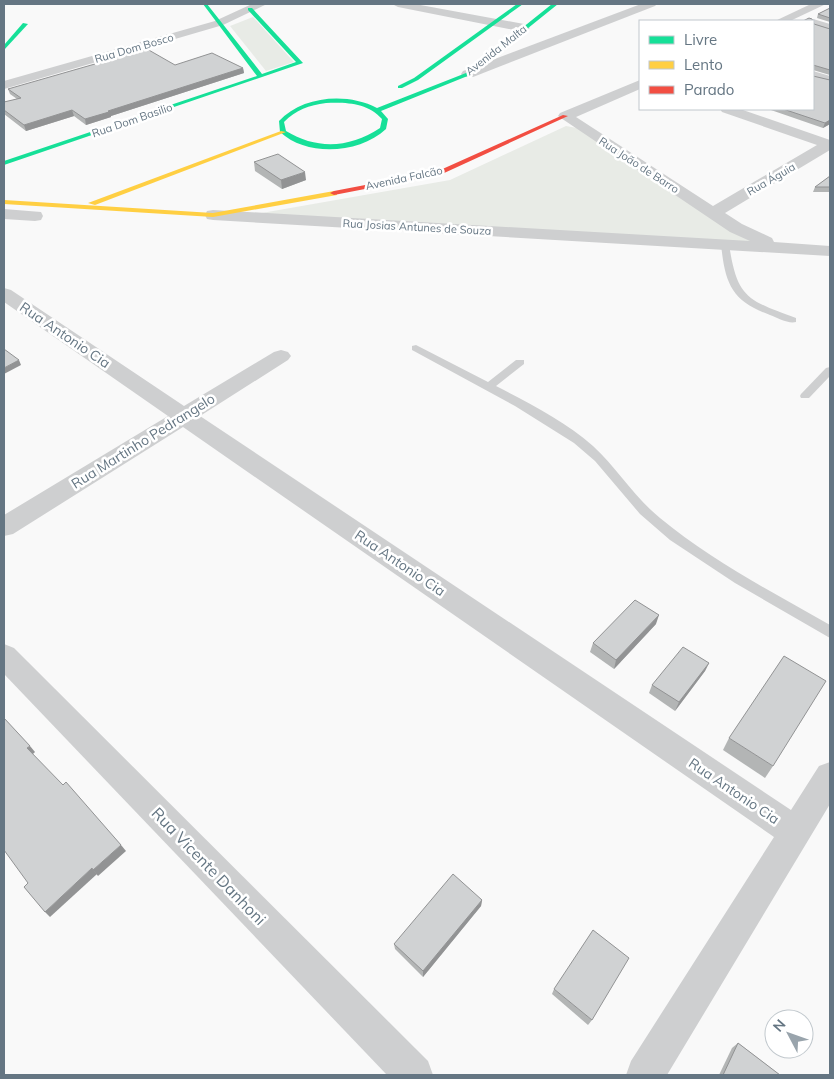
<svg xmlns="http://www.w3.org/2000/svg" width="834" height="1079" viewBox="0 0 834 1079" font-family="Mulish,sans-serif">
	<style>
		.green { fill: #e8ebe6 }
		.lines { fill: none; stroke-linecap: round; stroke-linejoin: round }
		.lane { fill: #cecfd0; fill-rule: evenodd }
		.street { fill: #cecfd0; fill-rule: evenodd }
		.fast { fill: #16e098; fill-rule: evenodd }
		.slow { fill: #ffcf43; fill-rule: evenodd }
		.jam { fill: #f24e42; fill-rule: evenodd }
		.wall { fill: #b3b5b5 }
		.shaded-wall { fill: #929394 }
		.building { fill: #d0d2d3; stroke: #929394 }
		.labels { text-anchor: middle; stroke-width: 5; stroke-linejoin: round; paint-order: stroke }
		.far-street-label { font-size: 11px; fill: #657683; stroke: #fff }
		.street-label { font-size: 14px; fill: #657683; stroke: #fff }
		.near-street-label { font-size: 16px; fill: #657683; stroke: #fff }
	</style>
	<rect width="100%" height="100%" fill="#f9f9f9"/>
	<!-- green -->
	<g class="green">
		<path d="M253,17L294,62L266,71L230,26Z"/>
		<path d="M566,126L577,128L757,243L256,214L450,180Z"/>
	</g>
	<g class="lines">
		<!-- lane -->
		<g class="lane">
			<path d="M725,241L729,244C737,298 747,300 796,318V322C788,324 778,318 770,315C731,301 725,283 721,244Z"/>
			<path d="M416,345L488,382L516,360H524V364L496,386C529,403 565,421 593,446C617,468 634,497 660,518C712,561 772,592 830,625V638L735,583L670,540L640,514L595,461L574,443L515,406L412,350V346Z"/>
			<path d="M830,367V376L809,398H801L800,396L801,394L826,368Z"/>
		</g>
		<!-- street -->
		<g class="street">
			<path d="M252,4H267L223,25L4,89V81L215,21Z"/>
			<path d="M392,4H415L524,24L530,28L524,32L398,7Z"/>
			<path d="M641,4H657L655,6L473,77H463L461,74L463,71Z"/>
			<path d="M811,4H826L790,21H775Z"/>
			<path d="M813,19L830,24V32L813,27V21H808Z"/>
			<path d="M813,71L830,76V84L813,79Z"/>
			<path d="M640,80V89L576,117L713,206L817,145L722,112L720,109H740L830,140V150L725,213L742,224L772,238L774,242L830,246V256L213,220L207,219L205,215L207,211L213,210L750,241L730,232L558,116L560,113Z"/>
			<path d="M4,209L41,212L43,216L41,220L35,221L4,219Z"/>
			<path d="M4,288L11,290L184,406L274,352L281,350L288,352L291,356L288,360L200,416L791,810L819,766L830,762V804L667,1075H626L631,1061L774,837L183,427L13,534L4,536V515L168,416L4,302Z"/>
			<path d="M4,644L14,648L428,1061L433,1075H387L4,674Z"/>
		</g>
		<!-- fast -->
		<g class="fast">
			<path d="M203,4H207L262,74L296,62L248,10V8H252L303,63L4,165V161L257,76Z"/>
			<path d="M517,4H523L418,80L402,88H398V86L414,78Z"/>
			<path d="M552,4H558L470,75L381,111L388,119L386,129C359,154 307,157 280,132L279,121C302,96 347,92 377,108L466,73ZM326,103C346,102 368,103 382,119L380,128C350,148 317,150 286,131L284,122C296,110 309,105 326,103Z"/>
			<path d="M23,23L28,24L4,50V45Z"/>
		</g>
		<!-- slow -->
		<g class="slow">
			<path d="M281,131L286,132L95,205L88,203Z"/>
			<path d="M334,191H337V195L213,217L4,204V200L213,213Z"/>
		</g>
		<!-- jam -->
		<path class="jam" d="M563,115L568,116L442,174L334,195L330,193L334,191L438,171Z"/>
	</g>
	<!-- wall -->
	<g class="wall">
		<path d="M830,8V22L817,18L818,14Z"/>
		<path d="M809,18L812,19L814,24L830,29V75L813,70V76L830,80V124L823,128L768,109H813V21H803Z"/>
		<path d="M175,65L243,68L244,73L111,116V117L86,125L74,116L26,131L4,114V102L17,99L10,94L8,89Z"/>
		<path d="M254,162L306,180L282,189L255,171Z"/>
		<path d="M830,176V192H813L815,187Z"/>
		<path d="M656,624L614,669L590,652L593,643Z"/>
		<path d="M709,663L705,671L675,711L649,693L652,685Z"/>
		<path d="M729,738L773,766L765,778L723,750Z"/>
		<path d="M482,900L481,906L423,977L395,949L394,944Z"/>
		<path d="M554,989L592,1020L588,1025L552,994Z"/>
		<path d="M738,1043L780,1075H719L732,1048Z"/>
	</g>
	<!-- shaded-wall -->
	<g class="shaded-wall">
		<path d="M243,68L244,73L111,116V117L86,125L85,119L108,111Z"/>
		<path d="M72,110L74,116L26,131L24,125Z"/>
		<path d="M830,120V124L823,128L825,123Z"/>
		<path d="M305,172L306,180L282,189L281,180Z"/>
		<path d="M19,360L21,365L4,374V368Z"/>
		<path d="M659,615L656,624L614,669L616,660Z"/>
		<path d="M709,663L705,671L675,711L679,702Z"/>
		<path d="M30,746L35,752L32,755L27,748Z"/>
		<path d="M121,845L126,851L98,876L93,870Z"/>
		<path d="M92,868L97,874L50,917L45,912Z"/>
		<path d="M482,900L481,906L423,977V971Z"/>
	</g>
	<!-- building -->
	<g class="building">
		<path d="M830,8V18L818,14Z"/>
		<path d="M809,18L812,19L814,24L830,29V70L813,65V76L830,80V120L825,123L783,109H813V21H803Z"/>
		<path d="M147,49L175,65L212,53L243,68L108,111L109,112L85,119L72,110L24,125L4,110V102L21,98L8,89Z"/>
		<path d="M278,154L305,172L281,180L254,162Z"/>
		<path d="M830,176V187H815Z"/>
		<path d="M4,349L19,360L4,368Z"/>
		<path d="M635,600L659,615L616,660L593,643Z"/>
		<path d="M683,647L709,663L679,702L652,685Z"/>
		<path d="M784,656L826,681L773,766L729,738Z"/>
		<path d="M4,718L30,746L27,748L63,785L66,782L121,845L93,870L92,868L45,912L24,887L28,883L4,850Z"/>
		<path d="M453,874L482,900L423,971L394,944Z"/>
		<path d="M593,930L629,958L592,1020L554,989Z"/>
		<path d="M738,1043L780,1075H723Z"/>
	</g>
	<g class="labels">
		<!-- far-street labels -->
		<g class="far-street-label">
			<text transform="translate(134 48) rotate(-16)" y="4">Rua Dom Bosco</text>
			<text transform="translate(496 50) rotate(-38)" y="4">Avenida Malta</text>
			<text transform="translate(132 120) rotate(-19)" y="4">Rua Dom Basilio</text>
			<text transform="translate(639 165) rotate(33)" y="4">Rua João de Barro</text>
			<text transform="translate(404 178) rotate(-12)" y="4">Avenida Falcão</text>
			<text transform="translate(771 179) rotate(-30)" y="4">Rua Águia</text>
			<text transform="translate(417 227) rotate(3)" y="4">Rua Josias Antunes de Souza</text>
		</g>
		<!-- street labels -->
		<g class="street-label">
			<text transform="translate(65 335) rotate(34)" y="5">Rua Antonio Cia</text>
			<text transform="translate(143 441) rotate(-32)" y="5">Rua Martinho Pedrangelo</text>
			<text transform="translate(400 563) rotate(34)" y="5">Rua Antonio Cia</text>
			<text transform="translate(734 791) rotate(34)" y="5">Rua Antonio Cia</text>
		</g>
		<!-- near-street labels -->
		<g class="near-street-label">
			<text transform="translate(209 866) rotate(46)" y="6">Rua Vicente Danhoni</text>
		</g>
	</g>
	<!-- border -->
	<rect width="834" height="1079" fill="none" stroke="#657683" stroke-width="10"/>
	<!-- legend -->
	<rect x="639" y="20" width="175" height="90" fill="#ffffff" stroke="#c1c8cd"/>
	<rect x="649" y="36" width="25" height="8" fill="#16e098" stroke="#c1c8cd"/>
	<text x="684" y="45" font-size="15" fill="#657683">Livre</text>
	<rect x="649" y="61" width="25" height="8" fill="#ffcf43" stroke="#c1c8cd"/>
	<text x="684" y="70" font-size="15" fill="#657683">Lento</text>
	<rect x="649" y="86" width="25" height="8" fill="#f24e42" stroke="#c1c8cd"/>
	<text x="684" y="95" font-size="15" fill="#657683">Parado</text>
	<!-- north arrow -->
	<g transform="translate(789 1034) rotate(311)"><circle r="24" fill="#ffffff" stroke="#c1c8cd"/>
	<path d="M0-4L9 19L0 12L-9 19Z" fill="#99a4ac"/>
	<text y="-8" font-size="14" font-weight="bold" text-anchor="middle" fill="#657683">N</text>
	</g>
</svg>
